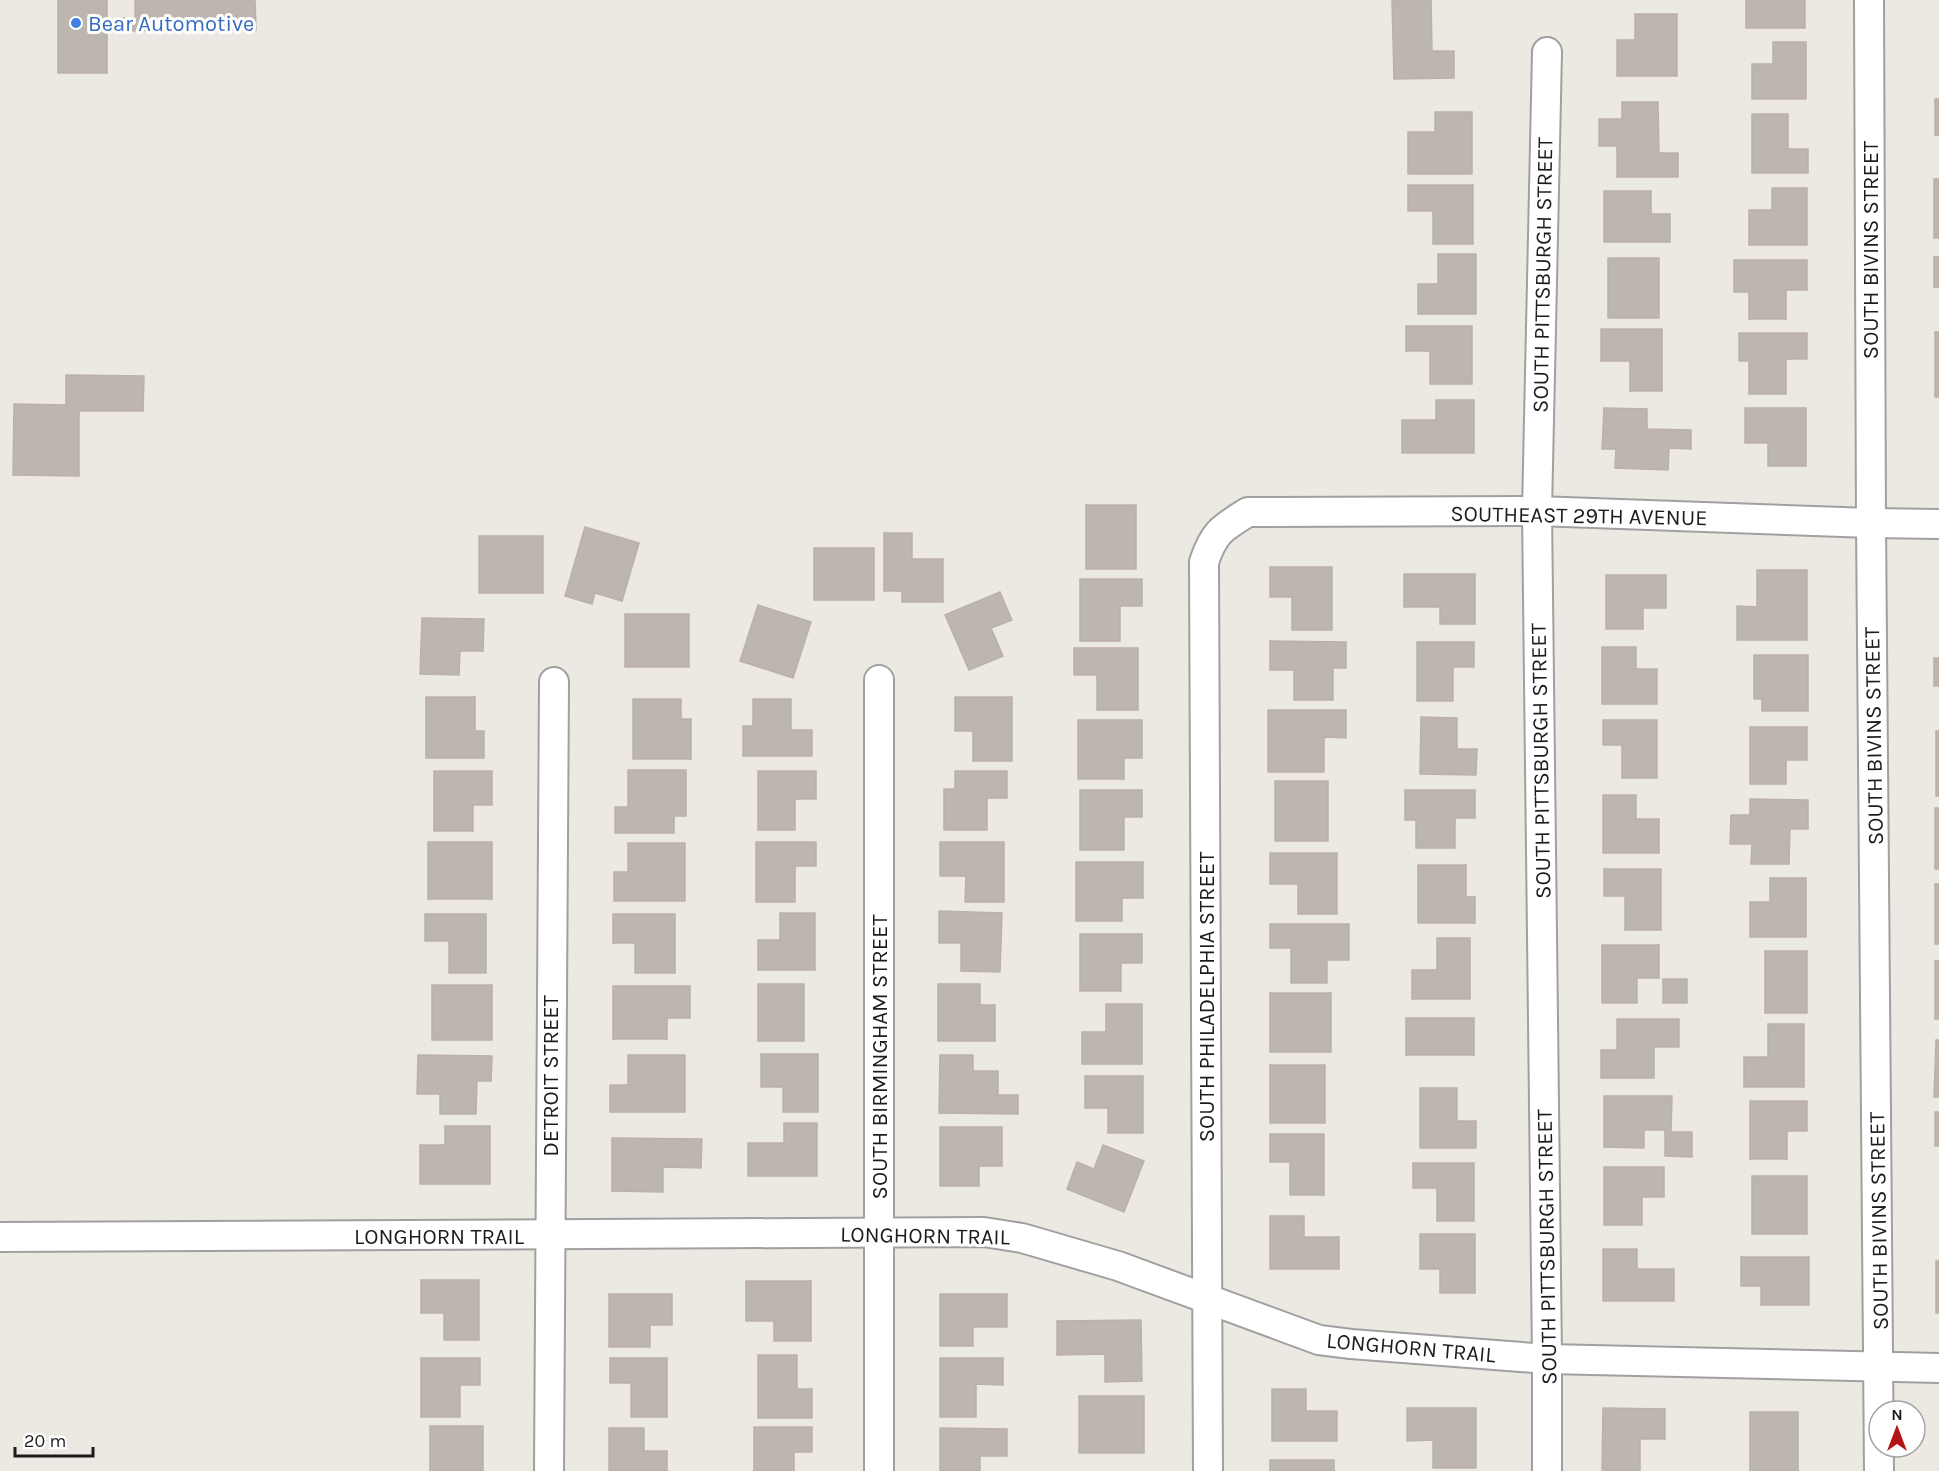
<svg xmlns="http://www.w3.org/2000/svg" width="1939" height="1471" viewBox="0 0 1939 1471" font-family="Karla,sans-serif">
	<style>
		.building { fill: #bcb5b0; stroke: #bcb0a7; stroke-width: 1.5 }
		.lines { fill: none; stroke-linecap: round; stroke-linejoin: round }
		.minor-casing { stroke: #a0a0a0; stroke-width: 32 }
		.minor { stroke: #fff; stroke-width: 28 }
		.shop-dot { fill: #3f7fe0; stroke: #fff; stroke-width: 2 }
		.labels { text-anchor: middle; stroke-width: 6; stroke-linejoin: round; paint-order: stroke }
		.shop-label { font-size: 22px; fill: #366cbe; stroke: #fff; text-anchor: start }
		.street-label { font-size: 22px; fill: #1c1c1c; stroke: #fff }
	</style>
	<rect width="100%" height="100%" fill="#ece9e3"/>
	<!-- building -->
	<g class="building">
		<rect x="58" y="0" width="49" height="73"/>
		<path d="M135,0H255L256,30L121,31V18H135Z"/>
		<path d="M1392,0H1431L1432,51H1454V78L1394,79Z"/>
		<rect x="1746" y="0" width="59" height="28"/>
		<path d="M1635,14H1677V76H1617V40H1635Z"/>
		<path d="M1773,42H1806V99H1752V64H1773Z"/>
		<rect x="1935" y="99" width="4" height="36"/>
		<path d="M1622,102H1658L1659,153H1678V177H1617V146H1599V119H1622Z"/>
		<path d="M1435,112H1472V174H1408V132H1435Z"/>
		<path d="M1752,114H1788V149H1808V173H1752Z"/>
		<rect x="1934" y="179" width="5" height="59"/>
		<path d="M1408,185H1473V244H1433V211H1408Z"/>
		<path d="M1772,188H1807V245H1749V210H1772Z"/>
		<path d="M1604,191H1651V214H1670V242H1604Z"/>
		<path d="M1438,254H1476V314H1418V284H1438Z"/>
		<rect x="1934" y="257" width="5" height="30"/>
		<rect x="1608" y="258" width="51" height="60"/>
		<path d="M1734,260H1807V290H1786V319H1749V292H1734Z"/>
		<path d="M1406,326H1472V384H1430V351H1406Z"/>
		<path d="M1601,329H1662V391H1630V361H1601Z"/>
		<rect x="1935" y="332" width="4" height="65"/>
		<path d="M1739,333H1807V359H1786V394H1749V361H1739Z"/>
		<path d="M66,375L144,376L143,411H79V476L13,475L14,404L66,405Z"/>
		<path d="M1436,400H1474V453H1402V420H1436Z"/>
		<path d="M1604,408L1647,409V429L1691,430V449L1669,448L1668,470L1615,468L1616,449H1602Z"/>
		<path d="M1745,408H1806V466H1768V443H1745Z"/>
		<rect x="1086" y="505" width="50" height="64"/>
		<path d="M585,527L639,543L622,601L595,593L592,604L565,596Z"/>
		<path d="M884,533H912V559H943V602H902V591H884Z"/>
		<rect x="479" y="536" width="64" height="57"/>
		<rect x="814" y="548" width="60" height="52"/>
		<path d="M1270,567H1332V630H1292V597H1270Z"/>
		<path d="M1757,570H1807V640H1737V606L1757,607Z"/>
		<path d="M1404,574H1475V624H1440V607H1404Z"/>
		<path d="M1606,575H1666V608H1643V629H1606Z"/>
		<path d="M1080,579H1142V606H1120V641H1080Z"/>
		<path d="M1000,592L1012,620L991,628L1003,656L969,670L945,615Z"/>
		<path d="M758,605L811,622L793,678L740,661Z"/>
		<rect x="625" y="614" width="64" height="53"/>
		<path d="M422,618L484,619L483,651H460L459,675L420,674Z"/>
		<path d="M1270,641L1346,642V668H1333V700H1294V670H1270Z"/>
		<path d="M1417,642H1474V667H1453V701H1417Z"/>
		<path d="M1602,647H1636V669H1657V704H1602Z"/>
		<path d="M1074,648H1138V710H1097V675H1074Z"/>
		<path d="M1754,655H1808V711H1762V699H1754Z"/>
		<rect x="1934" y="658" width="5" height="28"/>
		<path d="M426,697H475V731H484V758H426Z"/>
		<path d="M955,697H1012V761H973V731H955Z"/>
		<path d="M633,699H681V719H691V759H633Z"/>
		<path d="M753,699H791V730H812V756H743V726H753Z"/>
		<path d="M1268,710H1346V738L1324,737V772H1268Z"/>
		<path d="M1421,717L1457,718V749H1477L1476,775L1420,774Z"/>
		<path d="M1078,720H1142V758H1124V779H1078Z"/>
		<path d="M1603,720H1657V778H1622V745H1603Z"/>
		<path d="M1750,727H1807V760H1786V784H1750Z"/>
		<rect x="1936" y="731" width="3" height="65"/>
		<path d="M628,770H686V816H674V833H615V807H628Z"/>
		<path d="M434,771H492V805H473V831H434Z"/>
		<path d="M758,771H816V799H795V830H758Z"/>
		<path d="M955,771H1007V798H987V830H944V789H955Z"/>
		<rect x="1275" y="781" width="53" height="60"/>
		<path d="M1080,790H1142V817H1124V850H1080Z"/>
		<path d="M1405,790H1475V818H1455V848H1416V820H1405Z"/>
		<path d="M1603,795H1636V819H1659V853H1603Z"/>
		<path d="M1750,799L1808,800V829H1790L1789,864H1751L1752,844H1730L1731,815H1750Z"/>
		<rect x="1935" y="808" width="4" height="61"/>
		<rect x="428" y="842" width="64" height="57"/>
		<path d="M756,842H816V866H795V902H756Z"/>
		<path d="M940,842H1004V902H965L966,876H940Z"/>
		<path d="M628,843H685V901H614V872H628Z"/>
		<path d="M1270,853H1337V914H1298V884H1270Z"/>
		<path d="M1076,862H1143V898H1122V921H1076Z"/>
		<path d="M1418,865H1466V897H1475V923H1418Z"/>
		<path d="M1604,869H1661V930H1625V896H1604Z"/>
		<path d="M1770,878H1806V937H1750V902H1770Z"/>
		<rect x="1935" y="884" width="4" height="60"/>
		<path d="M939,911L1002,913L1000,972L961,971V943H939Z"/>
		<path d="M780,913H815V970H758V940H780Z"/>
		<path d="M425,914H486V973H449V941H425Z"/>
		<path d="M613,914H675V973H635V943H613Z"/>
		<path d="M1270,924H1349V960H1327V983H1291V948H1270Z"/>
		<path d="M1080,934H1142V963H1121V991H1080Z"/>
		<path d="M1437,938H1470V999H1412V970H1437Z"/>
		<path d="M1602,945H1659V978H1637V1003H1602Z"/>
		<rect x="1765" y="951" width="42" height="62"/>
		<rect x="1935" y="961" width="4" height="58"/>
		<rect x="1663" y="979" width="24" height="24"/>
		<rect x="758" y="984" width="46" height="57"/>
		<path d="M938,984H980V1005H995V1041H938Z"/>
		<rect x="432" y="985" width="60" height="55"/>
		<path d="M613,986H690V1018H667V1039H613Z"/>
		<rect x="1270" y="993" width="61" height="59"/>
		<path d="M1106,1004H1142V1064H1082V1032H1106Z"/>
		<rect x="1406" y="1018" width="68" height="37"/>
		<path d="M1617,1019H1679V1047H1654V1078H1601V1050H1617Z"/>
		<path d="M1768,1024H1804V1087H1744V1057H1768Z"/>
		<path d="M1936,1040H1939V1097H1934Z"/>
		<path d="M761,1054H818V1112H783V1087H761Z"/>
		<path d="M418,1055L492,1056L491,1081H477L476,1114H440V1094H417Z"/>
		<path d="M628,1055H685V1112H610V1085H628Z"/>
		<path d="M940,1055H973V1071H998V1095H1018V1114L939,1113Z"/>
		<rect x="1270" y="1065" width="55" height="58"/>
		<path d="M1085,1076H1143V1133H1108V1108H1085Z"/>
		<path d="M1420,1088H1457V1121H1476V1148H1420Z"/>
		<path d="M1604,1096H1672L1671,1132H1692V1157L1665,1156V1130H1644V1148L1604,1147Z"/>
		<path d="M1750,1101H1807V1131H1787V1159H1750Z"/>
		<rect x="1935" y="1112" width="4" height="34"/>
		<path d="M784,1123H817V1176H748V1143H784Z"/>
		<path d="M445,1126H490V1184H420V1145H445Z"/>
		<path d="M940,1127H1002V1166H979V1186H940Z"/>
		<path d="M1270,1134H1324V1195H1290V1162H1270Z"/>
		<path d="M612,1138L702,1139L701,1168L663,1167V1192L612,1191Z"/>
		<path d="M1103,1145L1144,1161L1124,1212L1067,1189L1077,1162L1094,1169Z"/>
		<path d="M1413,1163H1474V1221H1437V1188H1413Z"/>
		<path d="M1604,1167H1664V1197H1642V1225H1604Z"/>
		<rect x="1752" y="1176" width="55" height="58"/>
		<path d="M1270,1216H1304V1237H1339V1269H1270Z"/>
		<path d="M1420,1234H1475V1293H1440V1269H1420Z"/>
		<path d="M1603,1249H1637V1269H1674V1301H1603Z"/>
		<path d="M1741,1257H1809V1305H1761V1286H1741Z"/>
		<rect x="1936" y="1261" width="3" height="52"/>
		<path d="M421,1280H479V1340H444V1313H421Z"/>
		<path d="M746,1281H811V1341H774V1321H746Z"/>
		<path d="M609,1294H672V1325H650V1347H609Z"/>
		<path d="M940,1294H1007V1327H973V1346H940Z"/>
		<path d="M1141,1320L1142,1381L1105,1382V1354L1057,1355V1321Z"/>
		<path d="M758,1355H797V1389H812V1418H758Z"/>
		<path d="M421,1358H480V1385H460V1417H421Z"/>
		<path d="M610,1358H667V1417H631V1383H610Z"/>
		<path d="M940,1358H1003V1385L976,1384V1417H940Z"/>
		<path d="M1272,1389H1306V1411H1337V1441H1272Z"/>
		<rect x="1079" y="1396" width="65" height="57"/>
		<path d="M1407,1408H1476V1468H1433V1440L1407,1441Z"/>
		<path d="M1603,1408L1665,1409V1439H1640V1471L1602,1470Z"/>
		<rect x="1750" y="1412" width="48" height="59"/>
		<rect x="430" y="1426" width="53" height="45"/>
		<path d="M754,1427H812V1452H794V1471H754Z"/>
		<path d="M609,1428H644V1451H667V1471H609Z"/>
		<path d="M940,1428L1007,1429V1456H980V1471H940Z"/>
		<rect x="1270" y="1460" width="64" height="11"/>
	</g>
	<g class="lines">
		<defs>
			<g id="minor">
				<path d="M1869,0L1871,523L1879,1471"/>
				<path d="M1547,52L1537,511L1547,1359V1471"/>
				<path d="M879,680V1471"/>
				<path d="M0,1237L984,1232L1022,1238L1118,1266L1319,1340L1351,1344L1547,1359L1939,1368"/>
				<path d="M549,1471L554,682"/>
				<path d="M1208,1471L1204,562C1214,532 1222,528 1248,512L1537,511L1871,523L1939,524"/>
			</g>
		</defs>
		<!-- minor casing -->
		<use href="#minor" class="minor-casing"/>
		<!-- minor -->
		<use href="#minor" class="minor"/>
	</g>
	<!-- markers -->
	<circle class="shop-dot" cx="76" cy="23" r="6"/>
	<g class="labels">
		<!-- shop labels -->
		<g class="shop-label">
			<text x="88" y="31">Bear Automotive</text>
		</g>
		<!-- street labels -->
		<g class="street-label">
			<text transform="translate(1870 250) rotate(-90)" y="8">SOUTH BIVINS STREET</text>
			<text transform="translate(1542 275) rotate(-89)" y="8">SOUTH PITTSBURGH STREET</text>
			<text transform="translate(1579 515) rotate(1)" y="8">SOUTHEAST 29TH AVENUE</text>
			<text transform="translate(1873 736) rotate(-91)" y="8">SOUTH BIVINS STREET</text>
			<text transform="translate(1540 761) rotate(-91)" y="8">SOUTH PITTSBURGH STREET</text>
			<text transform="translate(1206 997) rotate(-90)" y="8">SOUTH PHILADELPHIA STREET</text>
			<text transform="translate(879 1057) rotate(-90)" y="8">SOUTH BIRMINGHAM STREET</text>
			<text transform="translate(550 1076) rotate(-90)" y="8">DETROIT STREET</text>
			<text transform="translate(1878 1221) rotate(-91)" y="8">SOUTH BIVINS STREET</text>
			<text transform="translate(925 1235) rotate(1)" y="8">LONGHORN TRAIL</text>
			<text x="439" y="1244">LONGHORN TRAIL</text>
			<text transform="translate(1546 1247) rotate(-91)" y="8">SOUTH PITTSBURGH STREET</text>
			<text transform="translate(1411 1347) rotate(5)" y="8">LONGHORN TRAIL</text>
		</g>
	</g>
	<!-- north arrow -->
	<g transform="translate(1897 1429)"><circle r="28" fill="#ffffff" stroke="#a4a4a4" stroke-width="1.5"/>
	<path d="M0-4.5L10 22L0 15L-10 22Z" fill="#b31415"/>
	<text y="-9" font-size="16" font-weight="bold" text-anchor="middle" fill="#1c1c1c">N</text>
	</g>
	<!-- scale -->
	<path d="M15 1447v9h78v-9" fill="none" stroke="#1c1c1c" stroke-width="3"/>
	<text x="24" y="1447" font-size="18" fill="#1c1c1c" stroke="#ffffff" stroke-width="4.5" paint-order="stroke">20 m</text>
</svg>
